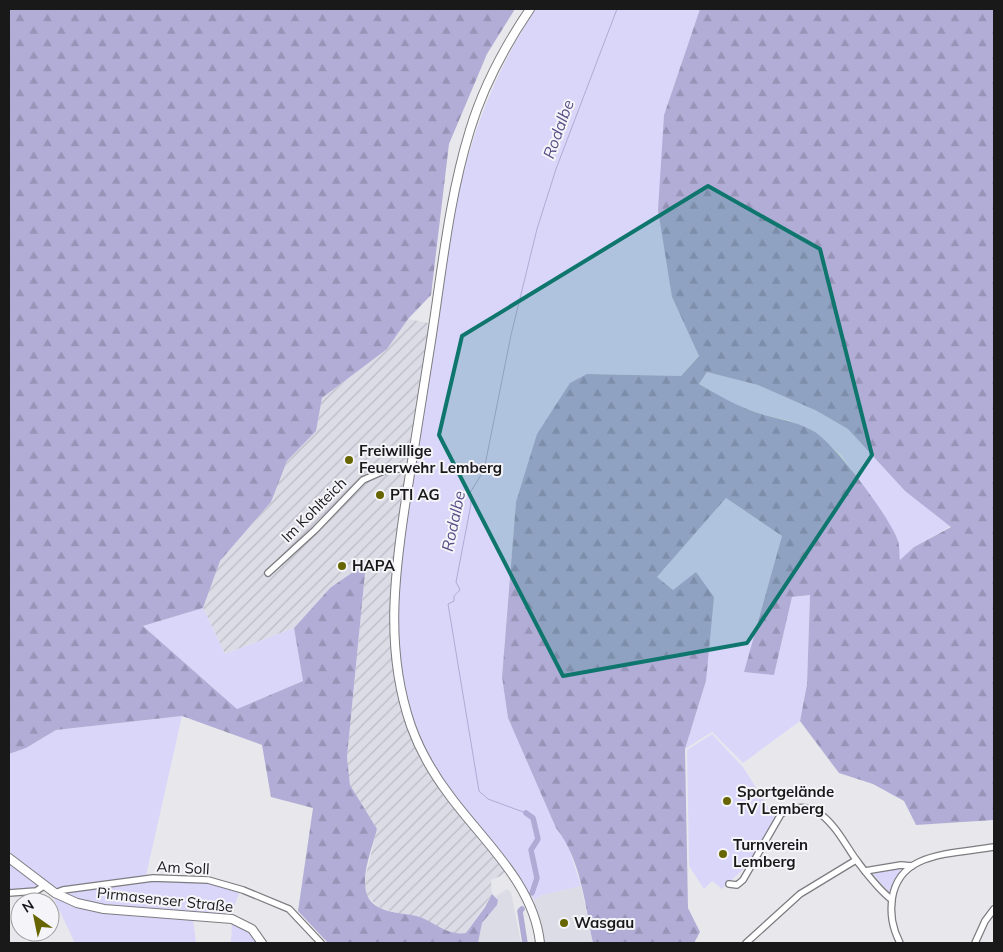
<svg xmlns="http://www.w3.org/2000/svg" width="1003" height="952" viewBox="0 0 1003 952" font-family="Mulish,sans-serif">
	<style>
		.built { fill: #dcdce7 }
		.industrial { fill: url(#industrial-furrows) }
		.green { fill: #d9d6fa }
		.forest { fill: url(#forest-firs); fill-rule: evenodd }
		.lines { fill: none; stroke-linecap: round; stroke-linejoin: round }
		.stream { stroke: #afabd5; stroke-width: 1 }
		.canal { stroke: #afabd5; stroke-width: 5.5 }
		.street-casing { stroke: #7d7c80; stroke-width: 8 }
		.secondary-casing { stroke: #7d7c80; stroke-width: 10 }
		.street { stroke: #fff; stroke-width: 5.5 }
		.secondary { stroke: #fff; stroke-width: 8 }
		.marked { fill: #0f766e; fill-opacity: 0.2; stroke: #0f766e; stroke-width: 4; stroke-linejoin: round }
		.poi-dot { fill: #666500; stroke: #f5f5f9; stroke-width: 2 }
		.labels { text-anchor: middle; stroke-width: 4; stroke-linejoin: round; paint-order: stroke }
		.poi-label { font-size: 15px; font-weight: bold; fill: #19191a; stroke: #f5f5f9; text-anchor: start }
		.street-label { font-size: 15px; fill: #19191a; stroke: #f5f5f9 }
		.water-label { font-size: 16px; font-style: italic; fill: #574e86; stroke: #f5f5f9 }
	</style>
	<defs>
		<pattern id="industrial-furrows" width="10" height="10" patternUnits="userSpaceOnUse" patternTransform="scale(1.25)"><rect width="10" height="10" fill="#dcdce7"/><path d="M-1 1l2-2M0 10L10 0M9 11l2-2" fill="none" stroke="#bcbcc6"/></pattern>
		<pattern id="forest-firs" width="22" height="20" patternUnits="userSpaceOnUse" patternTransform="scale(1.25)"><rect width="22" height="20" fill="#b1add7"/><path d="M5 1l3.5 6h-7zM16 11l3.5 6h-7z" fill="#9894b8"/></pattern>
	</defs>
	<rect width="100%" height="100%" fill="#e8e8ec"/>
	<!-- built -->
	<g class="built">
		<path d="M581,886L593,943H542L534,900L542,895Z"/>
		<path d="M507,889L511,892L521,943H478L482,923L497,905L498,900L496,896Z"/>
	</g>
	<!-- industrial -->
	<path class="industrial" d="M408,319L434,324L400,535V689L424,755L507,868L503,875L491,880L492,894L471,926L466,933L456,935L442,928L378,907L367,895L364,883L377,829L350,785L347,757L366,563L330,588L294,628L225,654L203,608L220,561L271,502L287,461L316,431L322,398L387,349Z"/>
	<!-- green -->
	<g class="green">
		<path d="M536,9H700L664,115L672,297L699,355L681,376L587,374L516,502L502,677L508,718L556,828L567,842L581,886L542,895L534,900C497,842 444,796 418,733C380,643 404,544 417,453C428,378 440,303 451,228C467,147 490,78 536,9Z"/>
		<path d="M707,372L758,385L817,411L848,429L905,491L951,526L914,547L900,561L877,507L841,455L814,432L788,420L768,416L730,403L698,383Z"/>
		<path d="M726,498L782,536L774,675L792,597L810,595L807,684L800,721L743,763L712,732L685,749L706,681L673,590L657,577Z"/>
		<path d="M203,608L225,654L294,628L303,681L237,709L143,626Z"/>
		<path d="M182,716L145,880C169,880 220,875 239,894L234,907L219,915C176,911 102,911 64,894C43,884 26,867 9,853V754L26,748L56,730Z"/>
		<path d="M712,734L743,767L775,818L752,861L722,889L712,881L704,889L689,866L687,750Z"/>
		<path d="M9,862L39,886L34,891L9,893Z"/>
		<path d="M899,868L901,872L889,892L873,874Z"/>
		<path d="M52,895C100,919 141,916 193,919L196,943H231L232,922C244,927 252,932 258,943H75Z"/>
	</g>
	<!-- forest -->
	<g class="forest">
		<path d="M9,9H515L487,54L449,144L431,295L408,319L387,349L322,398L316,431L287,461L271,502L220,561L203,608L143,626L237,709L303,681L294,628L330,588L366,563L347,757L350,785L377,829C372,851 352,893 378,907C391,914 407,913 420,917C435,923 449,936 466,933L485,907L492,894L498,900L497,905L482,923L478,943H328L298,911L313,808L271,797L262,745L182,716L56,730L26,748L9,754Z"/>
		<path d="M700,9H994V820L916,825L904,801L873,784L839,773L800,721L807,684L810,595L792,597L774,675L744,672L782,536L726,498L657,577L673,590L696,572L714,597L706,681L685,749L688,908L700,932L694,943H593C585,905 581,859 556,828L508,718L502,677L516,502L537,434L570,383L587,374L681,376L699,356L672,297L658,210L664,115ZM707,372L758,385L817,411L848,429L905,491L951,527L914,547L900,560C899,554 900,547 898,541C890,517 836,446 815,432C800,423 784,420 768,416C742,409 721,397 699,384Z"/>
	</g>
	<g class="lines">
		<!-- stream -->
		<path class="stream" d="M526,813L488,799L479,791L448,604L454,601V596L460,590L456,582L471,504L470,493L484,470L511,335L537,229L556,169L617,9"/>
		<!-- canal -->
		<g class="canal">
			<path d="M526,813L533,818L538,839L531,850L537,878L532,893"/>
			<path d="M522,909L520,911L525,943"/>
		</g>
		<defs>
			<g id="street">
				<path d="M268,573L315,530L363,480L388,469H410"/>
				<path d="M865,871L901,865L912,866"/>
				<path d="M729,884L737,885L743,880L781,814C820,790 840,838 857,861C867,874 878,889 891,899"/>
				<path d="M9,893L36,891L44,886"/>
				<path d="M55,893L63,890L153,878L208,880L243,890L289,909L321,943"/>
				<path d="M746,943L800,894L856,860"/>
				<path d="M900,943C886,916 887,877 919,862C940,852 971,851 994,847"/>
				<path d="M975,943L985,921L994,909"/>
			</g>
			<g id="secondary">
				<path d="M530,9C505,46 483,87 470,130C449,198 442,270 431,341C423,394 414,446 406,499C394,576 385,651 411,726C420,751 434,775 450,796C483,841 534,884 540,943"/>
				<path d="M9,858L55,893L77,903L104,909L232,919L252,929L262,943"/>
			</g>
		</defs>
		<!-- street casing -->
		<use href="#street" class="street-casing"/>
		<!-- secondary casing -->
		<use href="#secondary" class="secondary-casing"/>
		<!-- street -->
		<use href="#street" class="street"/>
		<!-- secondary -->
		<use href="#secondary" class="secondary"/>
	</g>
	<!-- marked area -->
	<path class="marked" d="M708,186L820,249L872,455L747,643L563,676L439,435L462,336Z"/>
	<!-- markers -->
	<g class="poi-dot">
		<circle cx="349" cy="460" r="5"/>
		<circle cx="380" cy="495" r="5"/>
		<circle cx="342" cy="566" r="5"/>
		<circle cx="727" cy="801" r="5"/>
		<circle cx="723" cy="854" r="5"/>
		<circle cx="564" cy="923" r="5"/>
	</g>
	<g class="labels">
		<!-- poi labels -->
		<g class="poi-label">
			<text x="359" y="456">Freiwillige<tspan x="359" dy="17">Feuerwehr Lemberg</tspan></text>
			<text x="390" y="500">PTI AG</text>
			<text x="352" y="571">HAPA</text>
			<text x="737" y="797">Sportgelände<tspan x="737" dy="17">TV Lemberg</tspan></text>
			<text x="733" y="850">Turnverein<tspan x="733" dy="17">Lemberg</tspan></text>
			<text x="574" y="928">Wasgau</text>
		</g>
		<!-- street labels -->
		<g class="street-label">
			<text transform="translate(314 510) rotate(-45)" y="5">Im Kohlteich</text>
			<text transform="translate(183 868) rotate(3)" y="5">Am Soll</text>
			<text transform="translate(165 900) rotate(6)" y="5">Pirmasenser Straße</text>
		</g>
		<!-- water labels -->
		<g class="water-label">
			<text transform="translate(558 129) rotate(-70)" y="6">Rodalbe</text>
			<text transform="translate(453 521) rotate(-78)" y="6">Rodalbe</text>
		</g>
	</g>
	<!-- border -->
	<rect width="1003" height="952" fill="none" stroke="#19191a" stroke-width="20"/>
	<!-- north arrow -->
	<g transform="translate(35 917) rotate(327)"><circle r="24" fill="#f5f5f9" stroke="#9d9da0"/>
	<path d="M0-4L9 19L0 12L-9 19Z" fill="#666500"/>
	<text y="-8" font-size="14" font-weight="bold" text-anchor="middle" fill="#19191a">N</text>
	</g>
</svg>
